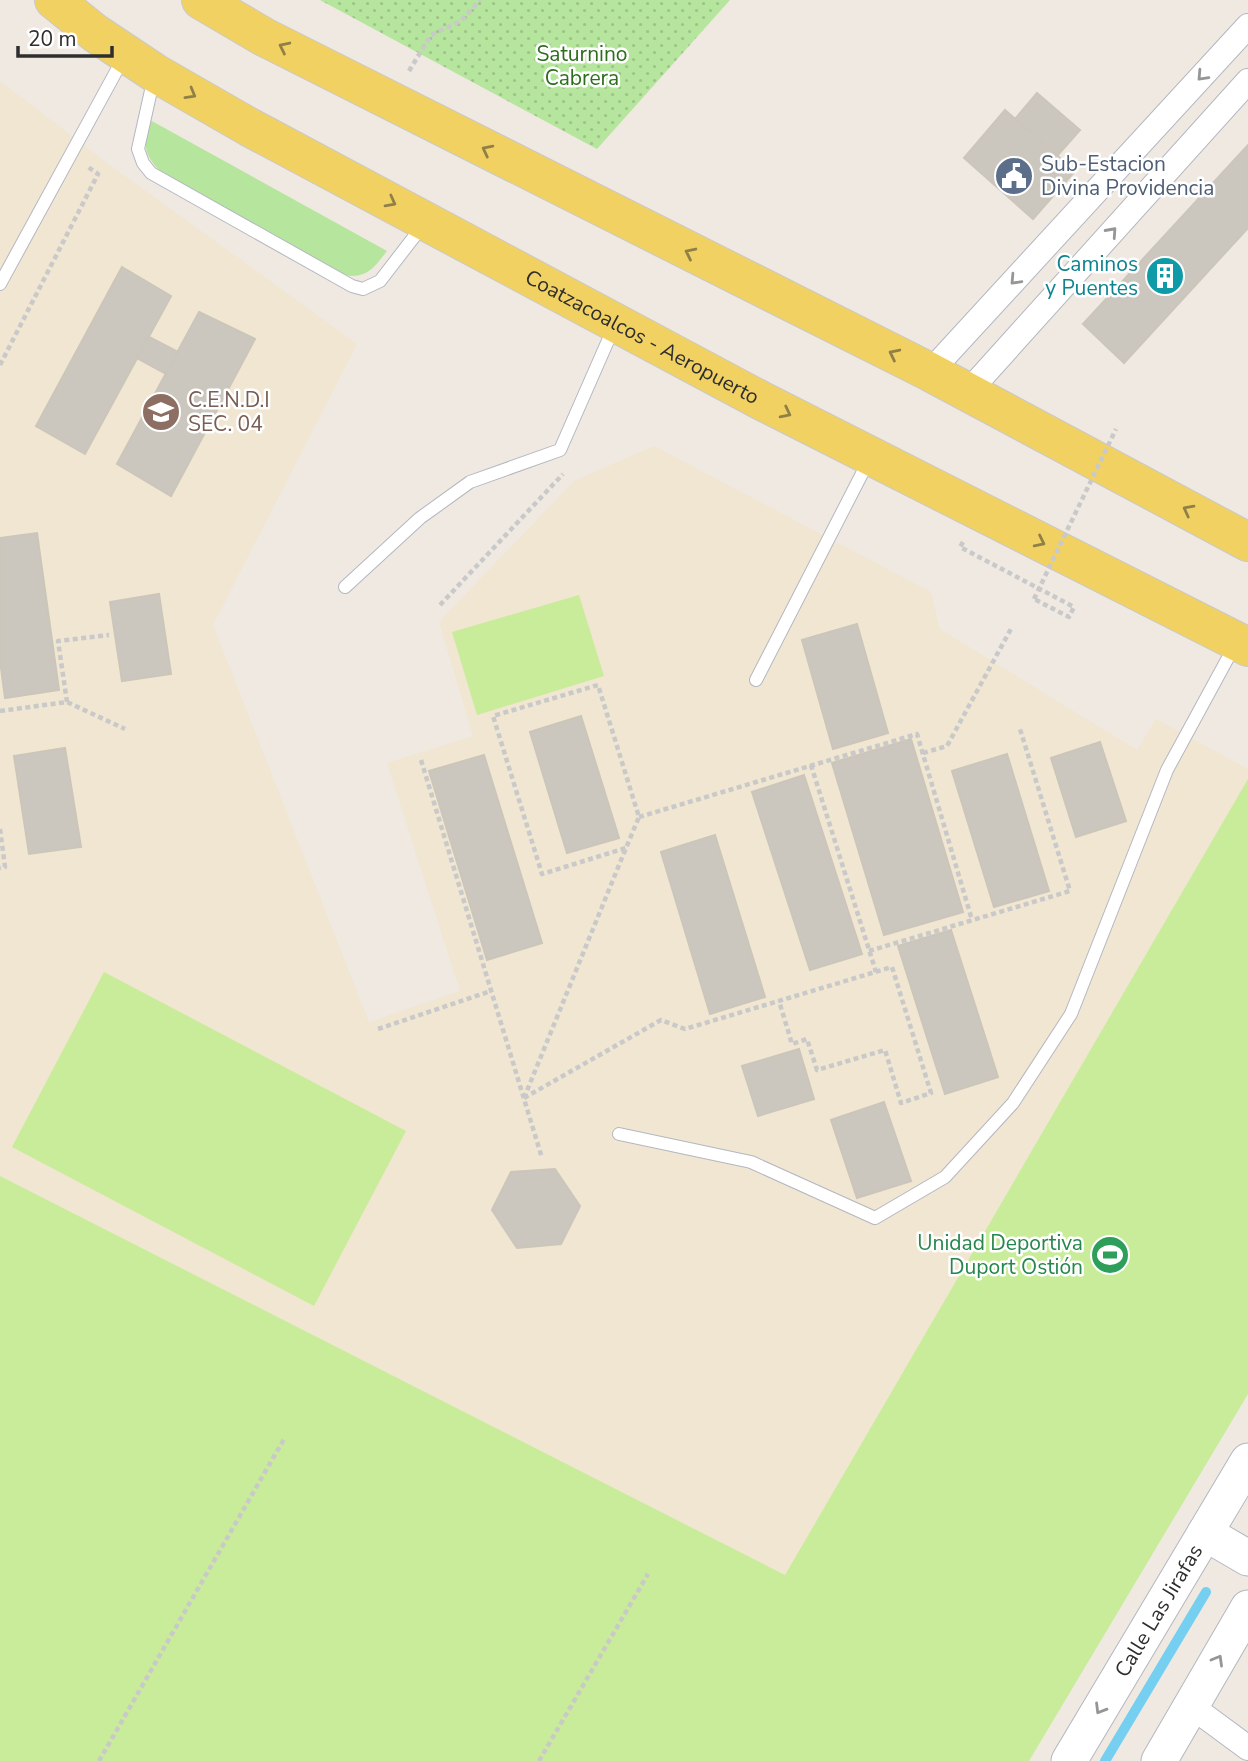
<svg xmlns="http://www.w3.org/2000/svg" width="1248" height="1761" viewBox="0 0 1248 1761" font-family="'Nunito Sans',sans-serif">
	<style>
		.education { fill: #f0e6d1 }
		.grass { fill: #b6e59e }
		.park { fill: url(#park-dots) }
		.pitch { fill: #c9ec9a }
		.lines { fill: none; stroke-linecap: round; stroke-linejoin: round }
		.stream { stroke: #75cff0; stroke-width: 10 }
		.building { fill: #cbc7bf; stroke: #cbc5ba; stroke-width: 2 }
		.service-casing { stroke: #b4b7c1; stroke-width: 14 }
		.minor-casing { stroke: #b4b7c1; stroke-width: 26 }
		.secondary-casing { stroke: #b4b7c1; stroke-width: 37 }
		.primary-casing { stroke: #c9c9c9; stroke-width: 40 }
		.path { stroke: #c9c9c9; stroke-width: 4.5; stroke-dasharray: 5 3.5; stroke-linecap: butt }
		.service { stroke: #fff; stroke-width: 12 }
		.minor { stroke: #fff; stroke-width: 24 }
		.secondary { stroke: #fff; stroke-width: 35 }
		.primary { stroke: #f2d163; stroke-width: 38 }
		.path-bridge { stroke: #c9c9c9; stroke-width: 4.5; stroke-dasharray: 5 3.5; stroke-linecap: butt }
		.oneway { stroke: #908048 }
		.oneway2 { stroke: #969696 }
		.labels { text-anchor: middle; stroke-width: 5; stroke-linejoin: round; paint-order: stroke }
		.park-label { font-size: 21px; fill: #2c6e1b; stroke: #fff }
		.service-label { font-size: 21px; fill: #4e5e75; stroke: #fff; text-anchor: start }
		.culture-label { font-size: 21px; fill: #0d838f; stroke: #fff; text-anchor: end }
		.street-label { font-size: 21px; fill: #2e2e2e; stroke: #fff }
		.education-label { font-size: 21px; fill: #785e54; stroke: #fff; text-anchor: start }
		.leisure-label { font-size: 21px; fill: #27864d; stroke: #fff; text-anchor: end }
	</style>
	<defs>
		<pattern id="park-dots" width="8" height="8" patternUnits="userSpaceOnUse" patternTransform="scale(1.75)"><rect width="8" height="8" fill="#b6e59e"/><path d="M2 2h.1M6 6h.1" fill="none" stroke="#9dc588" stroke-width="1.8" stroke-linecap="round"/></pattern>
	</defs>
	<rect width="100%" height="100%" fill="#efe9e1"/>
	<!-- education -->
	<path class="education" d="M0,81L110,165L357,344L213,625L369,1022L460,991L387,763L473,736L439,622L574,481L654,446L931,592L940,629L1137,750L1156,719L1248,769V779L785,1575L0,1176Z"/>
	<!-- grass -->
	<path class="grass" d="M150,120L387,251C373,269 367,279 342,275L162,173C142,153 144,146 150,120Z"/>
	<!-- park -->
	<path class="park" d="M320,0H730L597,149Z"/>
	<!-- pitch -->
	<g class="pitch">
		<path d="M579,595L604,676L477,715L452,632Z"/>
		<path d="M1248,779V1394L1029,1761H0V1176L785,1575Z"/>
		<path d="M104,972L406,1131L314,1306L12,1147Z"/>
	</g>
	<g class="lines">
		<!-- stream -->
		<path class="stream" d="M1105,1761L1206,1592"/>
	</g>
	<!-- building -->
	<g class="building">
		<path d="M1037,93L1080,130L1057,156L1015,119Z"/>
		<path d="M1005,110L1075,171L1033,219L964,158Z"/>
		<path d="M1248,145V228L1124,363L1083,324Z"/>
		<path d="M122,267L171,296L85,454L36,426Z"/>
		<path d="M199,312L255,339L171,496L117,464Z"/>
		<path d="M149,337L178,352L166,374L137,358Z"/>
		<path d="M37,533L59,690L5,698L0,660V538Z"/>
		<path d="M159,594L171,674L122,681L110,602Z"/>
		<path d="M857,624L888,733L833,749L802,640Z"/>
		<path d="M581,716L619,838L567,853L530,732Z"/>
		<path d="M911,739L963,912L884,935L832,763Z"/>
		<path d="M1100,742L1126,821L1076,837L1051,758Z"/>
		<path d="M65,748L81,847L29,854L14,756Z"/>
		<path d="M1007,754L1049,891L994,907L952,771Z"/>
		<path d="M484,755L542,943L487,960L429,771Z"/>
		<path d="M804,775L862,954L810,970L752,792Z"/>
		<path d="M715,835L765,997L710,1014L661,852Z"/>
		<path d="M951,930L998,1077L945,1094L898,946Z"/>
		<path d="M799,1049L814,1099L758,1116L742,1066Z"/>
		<path d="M884,1102L911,1181L857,1198L831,1120Z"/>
		<path d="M555,1169L580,1206L561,1244L517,1248L492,1210L511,1172Z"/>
	</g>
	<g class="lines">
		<defs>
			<g id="service">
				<path d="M154,77L138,149L143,163L151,173L352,286L363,289L380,281L424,224"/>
				<path d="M0,284L124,57"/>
				<path d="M345,587L420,518L470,482L560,450L614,327"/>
				<path d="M756,680L869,460"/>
				<path d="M619,1134L751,1162L875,1218L945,1177L1013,1103L1071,1014L1167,770L1235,645"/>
			</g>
			<g id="minor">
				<path d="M930,372L1248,26"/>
				<path d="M968,392L1248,81"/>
				<path d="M1191,1706L1248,1748"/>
			</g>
			<g id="secondary">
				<path d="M1205,1533L1248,1558"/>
				<path id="s1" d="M1069,1761L1248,1461"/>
				<path d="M1159,1761L1248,1608"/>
			</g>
			<g id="primary">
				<path id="s2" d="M54,0L95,33L155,73L249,127L762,401L1248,647"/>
				<path d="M201,0L264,37L930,372L1248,542"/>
			</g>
		</defs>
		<!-- service casing -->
		<use href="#service" class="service-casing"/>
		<!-- minor casing -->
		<use href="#minor" class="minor-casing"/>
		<!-- secondary casing -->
		<use href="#secondary" class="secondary-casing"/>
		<!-- primary casing -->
		<use href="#primary" class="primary-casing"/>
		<!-- path -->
		<g class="path">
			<path d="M409,71L431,35L461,21L480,0"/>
			<path d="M0,365L98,174L88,167"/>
			<path d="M963,542L960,547L1074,607L1069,617L1034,599"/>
			<path d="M440,605L563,474"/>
			<path d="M67,702L58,641L109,635"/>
			<path d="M0,711L67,702L125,729"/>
			<path d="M923,753L947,746L1012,627"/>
			<path d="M421,760L542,1158"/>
			<path d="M811,765L876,972"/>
			<path d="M639,817L917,734L972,920"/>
			<path d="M0,829L5,867L0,868"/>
			<path d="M869,951L1070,891L1020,729"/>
			<path d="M378,1029L491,991"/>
			<path d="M524,1098L626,848L639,817L598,685L493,716L542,874L626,848"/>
			<path d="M524,1098L661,1020L685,1029L892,967L931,1093L901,1103L885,1050L817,1070L807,1039L792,1044L779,1001"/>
			<path d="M99,1761L284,1439"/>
			<path d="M539,1761L648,1574"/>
		</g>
		<!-- service -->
		<use href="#service" class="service"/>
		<!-- minor -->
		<use href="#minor" class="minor"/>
		<!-- secondary -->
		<use href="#secondary" class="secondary"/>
		<!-- primary -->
		<use href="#primary" class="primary"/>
		<!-- path-bridge -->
		<path class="path-bridge" d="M1034,599L1116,429"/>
	</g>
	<!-- one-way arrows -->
	<defs><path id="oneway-chevron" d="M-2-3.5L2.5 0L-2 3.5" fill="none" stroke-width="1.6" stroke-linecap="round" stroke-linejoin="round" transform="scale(1.75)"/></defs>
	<g class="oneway">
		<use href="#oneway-chevron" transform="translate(284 47) rotate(-154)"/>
		<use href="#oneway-chevron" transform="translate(191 94) rotate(30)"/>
		<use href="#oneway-chevron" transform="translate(487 150) rotate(-153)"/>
		<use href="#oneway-chevron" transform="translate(391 202) rotate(28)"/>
		<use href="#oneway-chevron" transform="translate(690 253) rotate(-154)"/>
		<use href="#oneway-chevron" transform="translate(894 354) rotate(-154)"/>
		<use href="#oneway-chevron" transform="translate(786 413) rotate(27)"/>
		<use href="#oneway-chevron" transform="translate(1188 510) rotate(-152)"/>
		<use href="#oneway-chevron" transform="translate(1040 542) rotate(26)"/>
	</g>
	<g class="oneway2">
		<use href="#oneway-chevron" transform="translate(1202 76) rotate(133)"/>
		<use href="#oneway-chevron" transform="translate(1112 232) rotate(-48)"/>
		<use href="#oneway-chevron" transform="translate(1015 280) rotate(133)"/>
		<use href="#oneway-chevron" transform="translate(1218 1660) rotate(-60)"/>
		<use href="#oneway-chevron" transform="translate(1100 1709) rotate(121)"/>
	</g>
	<!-- icons -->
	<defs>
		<symbol id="civic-disc" viewBox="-11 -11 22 22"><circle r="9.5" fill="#5c6f8a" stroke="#fff"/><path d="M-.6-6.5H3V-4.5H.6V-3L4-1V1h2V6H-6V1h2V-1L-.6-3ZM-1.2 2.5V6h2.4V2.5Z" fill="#fff"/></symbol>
		<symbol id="building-disc" viewBox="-11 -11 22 22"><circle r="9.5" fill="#0f9aa8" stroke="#fff"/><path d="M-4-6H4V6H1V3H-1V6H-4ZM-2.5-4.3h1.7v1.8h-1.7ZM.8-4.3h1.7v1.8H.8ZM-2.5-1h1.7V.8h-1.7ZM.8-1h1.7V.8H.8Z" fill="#fff"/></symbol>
		<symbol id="school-disc" viewBox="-11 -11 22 22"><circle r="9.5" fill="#8d6e63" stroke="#fff"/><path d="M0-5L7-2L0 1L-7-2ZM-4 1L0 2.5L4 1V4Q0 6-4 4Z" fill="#fff"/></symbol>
		<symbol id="stadium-disc" viewBox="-11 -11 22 22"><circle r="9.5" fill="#2e9e5b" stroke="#fff"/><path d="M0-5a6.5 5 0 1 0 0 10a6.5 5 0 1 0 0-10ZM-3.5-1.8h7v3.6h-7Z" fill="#fff"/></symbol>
	</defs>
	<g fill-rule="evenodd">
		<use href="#civic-disc" x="992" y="154" width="44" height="44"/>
		<use href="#building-disc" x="1143" y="254" width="44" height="44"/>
		<use href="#school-disc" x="139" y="390" width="44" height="44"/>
		<use href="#stadium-disc" x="1088" y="1233" width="44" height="44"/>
	</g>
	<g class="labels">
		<!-- park labels -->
		<g class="park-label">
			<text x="582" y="61">Saturnino<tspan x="582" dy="24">Cabrera</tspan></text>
		</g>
		<!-- service labels -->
		<g class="service-label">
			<text x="1041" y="171">Sub-Estacion<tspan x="1041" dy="24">Divina Providencia</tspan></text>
		</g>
		<!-- culture labels -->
		<g class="culture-label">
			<text x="1138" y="271">Caminos<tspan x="1138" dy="24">y Puentes</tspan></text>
		</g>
		<!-- street labels -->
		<g class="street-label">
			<text dy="7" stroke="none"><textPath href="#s2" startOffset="679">Coatzacoalcos - Aeropuerto</textPath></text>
			<text dy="7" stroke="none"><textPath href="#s1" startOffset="175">Calle Las Jirafas</textPath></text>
		</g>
		<!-- education labels -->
		<g class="education-label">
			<text x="188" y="407">C.E.N.D.I<tspan x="188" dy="24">SEC. 04</tspan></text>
		</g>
		<!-- leisure labels -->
		<g class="leisure-label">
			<text x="1083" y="1250">Unidad Deportiva<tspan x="1083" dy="24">Duport Ostión</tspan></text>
		</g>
	</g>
	<!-- scale -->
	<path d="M18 46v10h94v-10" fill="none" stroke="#2e2e2e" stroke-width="3.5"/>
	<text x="28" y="46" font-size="21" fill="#2e2e2e" stroke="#ffffff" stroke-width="5" paint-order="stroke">20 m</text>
</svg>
